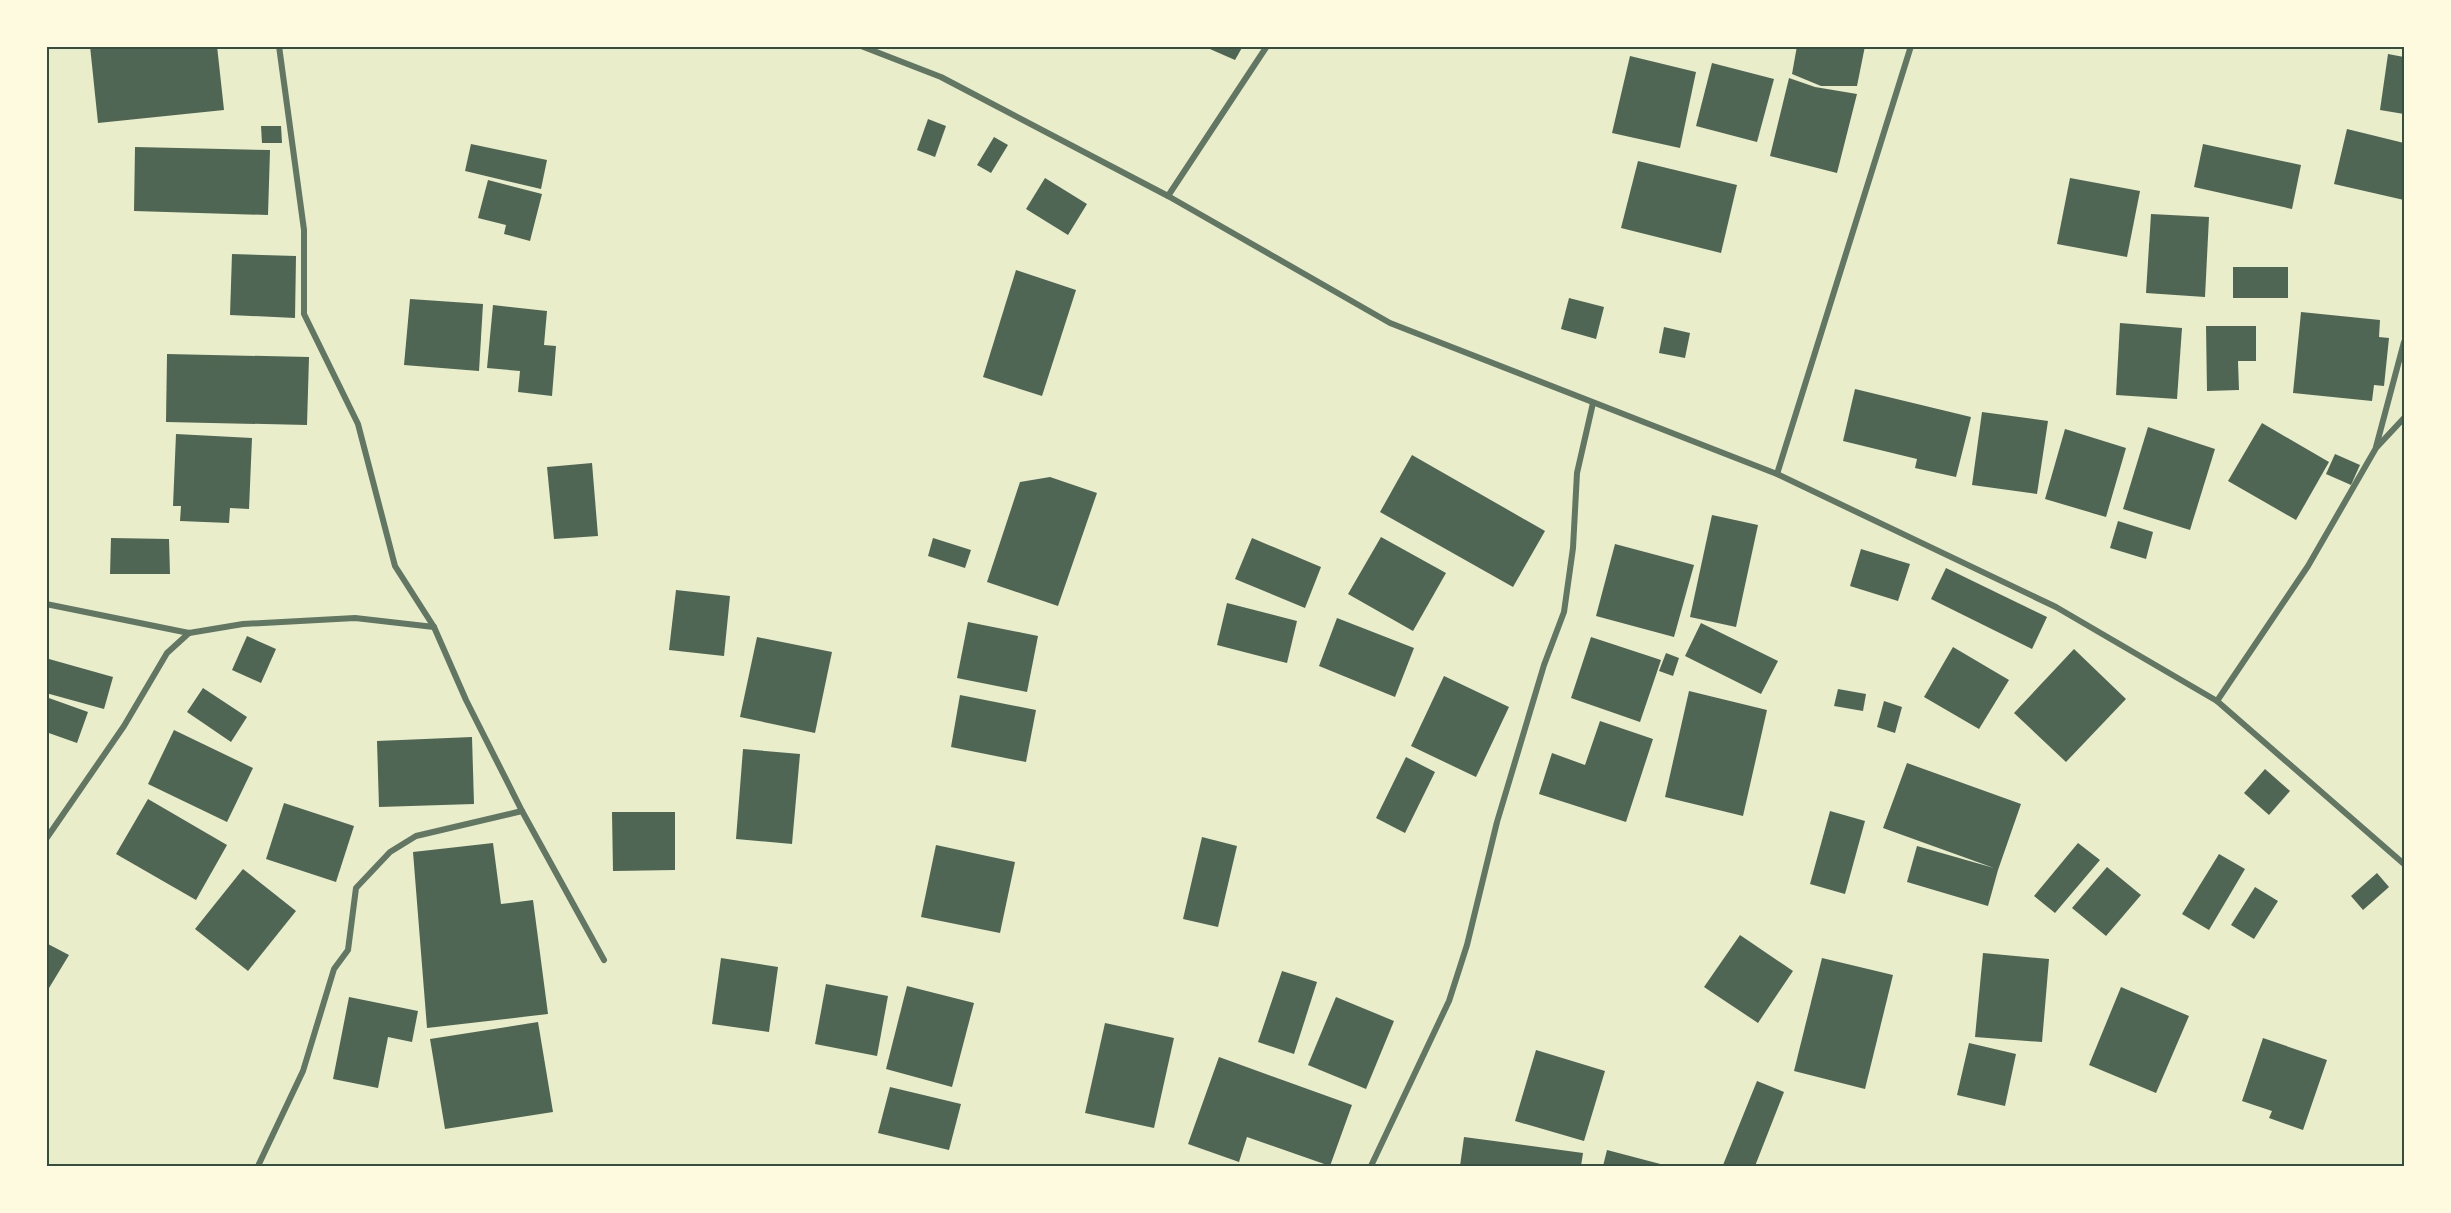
<svg xmlns="http://www.w3.org/2000/svg" width="2451" height="1213" viewBox="0 0 2451 1213" font-family="'Work Sans',sans-serif">
	<style>
		.building { fill: #4f6655 }
		.lines { fill: none; stroke-linecap: round; stroke-linejoin: round }
		.minor { stroke: #617663; stroke-width: 6 }
		.neatline { fill: none; stroke: #344e41; stroke-width: 2 }
	</style>
	<rect width="100%" height="100%" fill="#e9edc9"/>
	<!-- building -->
	<g class="building">
		<path d="M90,46H217L224,110L98,123Z"/>
		<path d="M1203,46H1243L1235,60Z"/>
		<path d="M1797,46H1865L1857,86H1821L1792,74Z"/>
		<path d="M2388,54L2404,57V114L2380,110Z"/>
		<path d="M1630,56L1696,72L1680,148L1612,133Z"/>
		<path d="M1712,63L1774,79L1757,142L1696,126Z"/>
		<path d="M1789,78L1815,87L1857,94L1837,173L1770,156Z"/>
		<path d="M928,119L946,126L935,157L917,150Z"/>
		<path d="M261,126H281L282,143H262Z"/>
		<path d="M2347,129L2404,143V200L2334,184Z"/>
		<path d="M994,137L1008,145L991,173L977,165Z"/>
		<path d="M471,144L547,160L541,189L465,171Z"/>
		<path d="M2203,144L2301,165L2292,209L2194,187Z"/>
		<path d="M135,147L270,150L268,215L134,211Z"/>
		<path d="M1638,161L1737,185L1721,253L1621,228Z"/>
		<path d="M1045,178L1087,204L1068,235L1026,209Z"/>
		<path d="M2070,178L2140,191L2127,257L2057,244Z"/>
		<path d="M488,180L542,194L530,241L504,234L506,225L478,218Z"/>
		<path d="M2151,214L2209,217L2205,297L2146,293Z"/>
		<path d="M232,254L296,256L295,318L230,315Z"/>
		<rect x="2233" y="267" width="55" height="31"/>
		<path d="M1016,270L1076,290L1042,396L983,377Z"/>
		<path d="M1569,298L1604,307L1596,339L1561,329Z"/>
		<path d="M410,299L483,304L479,371L404,365Z"/>
		<path d="M493,305L547,311L544,345L556,346L552,396L518,392L520,371L487,368Z"/>
		<path d="M2301,312L2380,320L2379,337L2389,338L2384,386L2374,385L2372,401L2293,393Z"/>
		<path d="M2120,323L2182,328L2177,399L2116,395Z"/>
		<path d="M2206,326H2256V361H2238L2239,390L2207,391Z"/>
		<path d="M1664,327L1690,333L1685,358L1659,353Z"/>
		<path d="M167,354L309,357L307,425L166,422Z"/>
		<path d="M1855,389L1971,417L1956,477L1915,468L1917,459L1843,441Z"/>
		<path d="M1982,412L2048,421L2037,494L1972,485Z"/>
		<path d="M2262,423L2329,462L2296,520L2228,481Z"/>
		<path d="M2148,427L2215,449L2190,530L2123,509Z"/>
		<path d="M2065,429L2126,448L2106,517L2045,499Z"/>
		<path d="M176,434L252,438L249,509L230,508L229,523L180,521L181,506H173Z"/>
		<path d="M2335,454L2360,465L2351,485L2326,474Z"/>
		<path d="M1412,455L1545,531L1513,587L1380,512Z"/>
		<path d="M592,463L598,536L554,539L547,467Z"/>
		<path d="M1050,477L1097,493L1058,606L987,582L1020,482Z"/>
		<path d="M1712,515L1758,525L1736,627L1690,617Z"/>
		<path d="M2118,521L2153,532L2146,559L2110,548Z"/>
		<path d="M1381,537L1446,573L1413,631L1348,594Z"/>
		<path d="M111,538L169,539L170,574H110Z"/>
		<path d="M933,538L971,550L965,568L928,556Z"/>
		<path d="M1252,538L1321,567L1305,608L1235,579Z"/>
		<path d="M1615,544L1694,565L1674,637L1596,616Z"/>
		<path d="M1861,549L1910,564L1898,601L1850,586Z"/>
		<path d="M1946,568L2047,617L2032,649L1931,599Z"/>
		<path d="M676,590L730,596L724,656L669,650Z"/>
		<path d="M1227,603L1297,621L1287,663L1217,645Z"/>
		<path d="M1337,618L1414,648L1395,697L1319,666Z"/>
		<path d="M968,622L1038,636L1027,692L957,678Z"/>
		<path d="M1701,623L1778,661L1761,694L1685,656Z"/>
		<path d="M247,636L276,649L261,683L232,670Z"/>
		<path d="M757,637L832,652L815,733L740,717Z"/>
		<path d="M1591,637L1661,660L1640,722L1571,698Z"/>
		<path d="M1953,647L2009,680L1979,729L1924,697Z"/>
		<path d="M2074,649L2126,699L2066,762L2014,713Z"/>
		<path d="M1666,653L1679,658L1673,676L1659,671Z"/>
		<path d="M49,659L113,677L104,709L46,693V668Z"/>
		<path d="M1444,676L1509,707L1476,777L1411,746Z"/>
		<path d="M203,688L247,717L231,742L187,712Z"/>
		<path d="M1838,689L1866,694L1863,711L1834,706Z"/>
		<path d="M1689,691L1767,710L1743,816L1665,797Z"/>
		<path d="M960,695L1036,710L1026,762L951,747Z"/>
		<path d="M46,697L88,712L77,743L46,732Z"/>
		<path d="M1884,701L1902,707L1895,733L1877,727Z"/>
		<path d="M1600,721L1653,739L1626,822L1539,794L1552,753L1585,765Z"/>
		<path d="M174,730L253,768L227,822L148,784Z"/>
		<path d="M472,737L474,804L379,807L377,741Z"/>
		<path d="M743,749L800,754L792,844L736,839Z"/>
		<path d="M1406,757L1435,772L1405,833L1376,818Z"/>
		<path d="M1907,763L2021,804L1998,870L1988,906L1907,882L1917,846L1994,868L1883,828Z"/>
		<path d="M2265,769L2290,791L2269,815L2244,793Z"/>
		<path d="M148,799L227,845L196,900L116,854Z"/>
		<path d="M284,803L354,826L336,882L266,859Z"/>
		<path d="M1830,811L1865,821L1845,894L1810,884Z"/>
		<path d="M612,812H675V870L613,871Z"/>
		<path d="M1202,837L1237,846L1218,927L1183,919Z"/>
		<path d="M493,843L501,904L533,900L548,1014L427,1028L413,852Z"/>
		<path d="M2078,843L2100,860L2055,913L2034,896Z"/>
		<path d="M936,845L1015,862L1000,933L921,917Z"/>
		<path d="M2219,854L2245,869L2209,930L2182,914Z"/>
		<path d="M2107,867L2141,895L2106,936L2072,908Z"/>
		<path d="M243,869L296,911L248,971L195,929Z"/>
		<path d="M2377,873L2389,887L2363,910L2351,896Z"/>
		<path d="M2255,887L2278,901L2254,939L2231,925Z"/>
		<path d="M1740,935L1793,971L1758,1023L1704,987Z"/>
		<path d="M46,943L69,955L46,993Z"/>
		<path d="M1983,953L2049,959L2042,1042L1975,1037Z"/>
		<path d="M721,958L778,967L769,1032L712,1024Z"/>
		<path d="M1822,958L1893,975L1865,1089L1794,1071Z"/>
		<path d="M1282,971L1317,982L1294,1054L1258,1042Z"/>
		<path d="M826,984L888,996L877,1056L815,1044Z"/>
		<path d="M907,986L974,1003L952,1087L886,1069Z"/>
		<path d="M2121,987L2189,1016L2156,1093L2089,1065Z"/>
		<path d="M349,997L418,1011L412,1042L388,1037L378,1088L333,1079Z"/>
		<path d="M1336,997L1394,1021L1366,1089L1308,1065Z"/>
		<path d="M538,1022L553,1112L445,1129L430,1039Z"/>
		<path d="M1105,1023L1174,1038L1154,1128L1085,1113Z"/>
		<path d="M2263,1038L2327,1060L2303,1130L2269,1118L2272,1111L2242,1101Z"/>
		<path d="M1969,1043L2016,1054L2005,1106L1957,1095Z"/>
		<path d="M1536,1050L1605,1071L1584,1141L1515,1121Z"/>
		<path d="M1219,1057L1352,1105L1330,1166L1247,1137L1239,1162L1188,1144Z"/>
		<path d="M1757,1081L1784,1092L1755,1166H1727L1723,1165Z"/>
		<path d="M890,1087L961,1104L949,1150L878,1133Z"/>
		<path d="M1464,1137L1583,1153L1581,1166H1460Z"/>
		<path d="M1607,1150L1668,1166H1603Z"/>
	</g>
	<g class="lines">
		<!-- minor -->
		<g class="minor">
			<path d="M279,46L304,230V314L358,424L395,566L434,627L466,700L522,811L604,960"/>
			<path d="M861,46L941,77L1168,196L1390,323L1777,474L2056,607L2217,701L2404,864"/>
			<path d="M1168,196L1267,46"/>
			<path d="M2376,447L2404,342"/>
			<path d="M1777,474L1911,46"/>
			<path d="M46,604L189,633L243,624L355,618L434,627"/>
			<path d="M2217,701L2308,566L2376,448L2404,418"/>
			<path d="M46,839L124,726L167,653L189,633"/>
			<path d="M258,1166L303,1071L334,969L348,950L356,888L390,852L416,836L522,811"/>
			<path d="M1371,1166L1449,1001L1467,945L1497,822L1544,665L1564,612L1573,548L1577,473L1593,403"/>
		</g>
	</g>
	<!-- border -->
	<rect width="2451" height="1213" fill="none" stroke="#fefae0" stroke-width="96"/>
	<rect x="48" y="48" width="2355" height="1117" class="neatline"/>
</svg>
